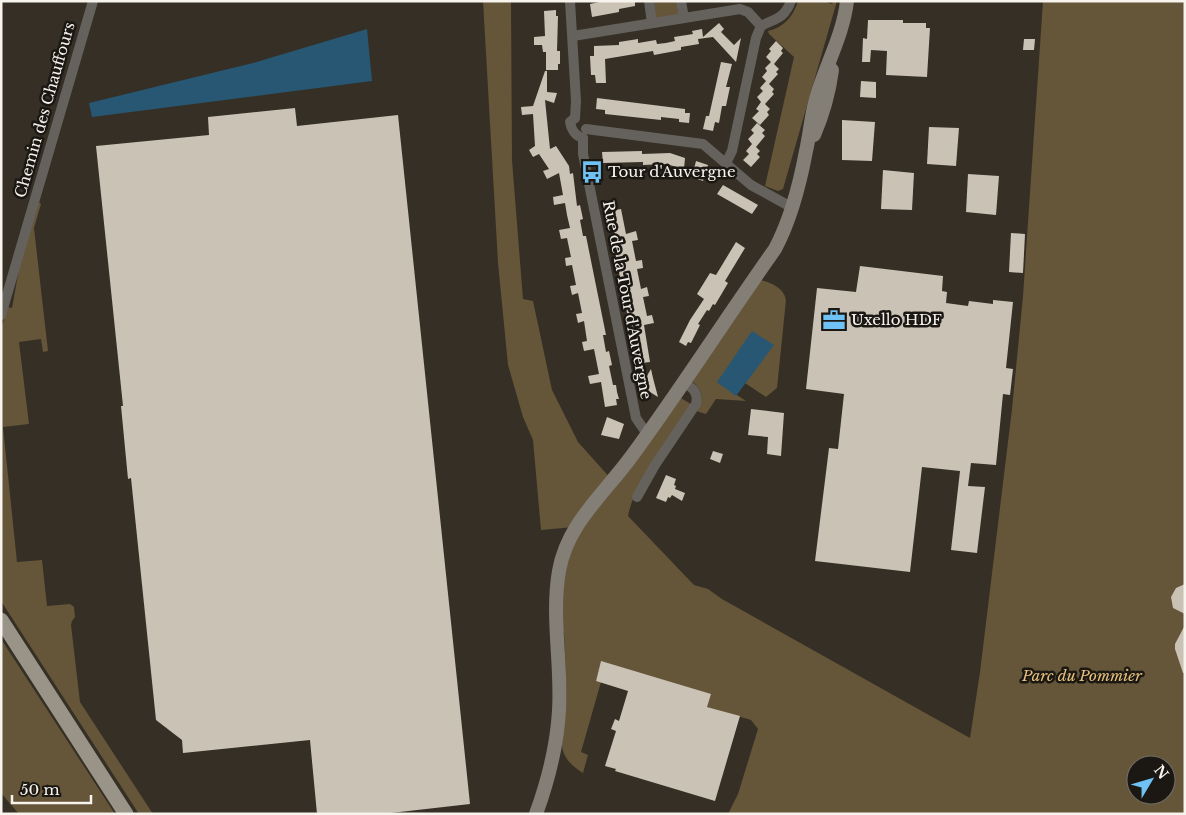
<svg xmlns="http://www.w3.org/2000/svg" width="1186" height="815" viewBox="0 0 1186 815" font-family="'Libre Baskerville',serif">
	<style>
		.green { fill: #655539; fill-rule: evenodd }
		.water { fill: #285773 }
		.building { fill: #cac2b5 }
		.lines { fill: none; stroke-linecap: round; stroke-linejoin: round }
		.street { stroke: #65625d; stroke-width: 10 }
		.secondary { stroke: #837e76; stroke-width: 14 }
		.primary { stroke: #999388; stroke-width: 15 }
		.labels { text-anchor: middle; stroke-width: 5; stroke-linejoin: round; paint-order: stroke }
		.street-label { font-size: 15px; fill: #f7f3ed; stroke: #1b1813 }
		.poi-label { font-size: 15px; fill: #f7f3ed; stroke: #1b1813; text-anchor: start }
		.park-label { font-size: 15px; font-style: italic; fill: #e9c17c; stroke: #1b1813 }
	</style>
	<rect width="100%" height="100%" fill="#352f25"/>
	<!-- green -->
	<g class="green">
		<path d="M483,1H511L512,160L523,299L533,301L552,390L578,442L612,480L679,397L691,404C672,433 634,483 628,516L694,585L708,589L722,599L970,738L980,672L1012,409L1023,296L1043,1H1185V814H728L738,794L758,729L751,720L707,707L601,662L596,681L601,682L581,752L588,755L583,773C575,768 566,761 563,751C559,737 565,723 566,709C567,683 565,657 564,632L557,631L556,612L574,527L541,530L533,440L523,417L508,365L498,263ZM1136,765H1166V795H1136Z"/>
		<path d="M652,1H678L680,15L655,19Z"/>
		<path d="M798,1H823L832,4L833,1H837L783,189L778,191L765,186L794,57L769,34L768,31C784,27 793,17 798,1Z"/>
		<path d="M37,200L41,204L34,228L48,351L43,352L41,339L19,342L29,424L3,427L17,562L42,560L47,606L70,604L74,607L75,617L72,621L71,625L80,702L153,814H139L1,601V330L7,307L12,308L23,247Z"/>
		<path d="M760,280C771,282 784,288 786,300L777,388L766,397L745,383L773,345L717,382L746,401L716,399L706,414L696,411C705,397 703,391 691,380Z"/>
		<path d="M1,639L115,814H19L1,793Z"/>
	</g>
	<!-- water -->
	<g class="water">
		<path d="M367,29L372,81L92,117L89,103L253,63Z"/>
		<path d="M752,331L774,345L736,396L717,382Z"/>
	</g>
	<!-- building -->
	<g class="building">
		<path d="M604,1H635V6L619,9V12L592,17L590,4Z"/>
		<path d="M556,10V16H558L557,51H560V64H558V70H546V52H543L542,45H534V37L545,36L544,11Z"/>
		<path d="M868,20H903V23H926V28H930L927,77L886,75L887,51L871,50L870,62H862L863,38L867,39Z"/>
		<path d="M719,23L724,29L721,32L734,45L741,38L736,62L713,37L698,39L699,44L681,47V50L654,55L653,51L605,59L606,83H596L595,75H591L590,56H594V46L619,45V42L638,39V43L656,40L657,44L666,43L675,41L674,37L693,34L692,31L702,29L703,37Z"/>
		<path d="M1024,39H1035L1034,50H1023Z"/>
		<path d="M776,41L783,48L781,51L783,53L774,64L779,69L776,72L778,74L769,84L774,89L772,92L774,94L765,104L770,109L767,112L769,115L760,125L752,118L759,111L756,109L761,102L757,97L763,91L760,88L766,81L768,83L762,77L767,71L765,68L771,62L766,57L771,51L769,49Z"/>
		<path d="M721,62L732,64L726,87H730L726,106H722L719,123L715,122L713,131L703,129L706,116H709Z"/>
		<path d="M545,71H547V92L557,93L554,103L545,100L550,149L556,146L569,166L570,174L573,173L577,206L580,205L583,219L580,220L583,236H586L606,335H603L606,352L609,351L612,365L609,366L613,385H616L617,392L619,399H616L617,405L605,407L601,382L590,384L588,376L599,374L594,349L584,351L582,342L587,341L584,321L578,323L576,314L582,313L578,293L572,295L570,286L576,285L572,265L566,266L565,258L571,257L567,238L561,239L559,230L570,228L567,215L565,203L554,205L553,197L563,195L559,173L547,179L543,171L549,169L539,154L533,157L529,150L535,146L533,114L522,115L521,107L533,106Z"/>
		<path d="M861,81L876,82V98L860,97Z"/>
		<path d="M597,98L685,109V113H690L689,123L679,122V119L661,117V120L605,114V110L596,109Z"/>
		<path d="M295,108L297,126L398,115L470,804L382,814H317L310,740L183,753L182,740L156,720L131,478L128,479L121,406H123L96,146L209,135L208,117Z"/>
		<path d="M842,120L875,122L872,161L842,160Z"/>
		<path d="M757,123L765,130L762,133L765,136L756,147L760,151L757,154L760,157L751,167L743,160L749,154L746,151L752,144L748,139L754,133L751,130Z"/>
		<path d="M929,127L959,128L956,166L927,164Z"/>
		<path d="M642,151V154L670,153L685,158L684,169L666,164L643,165V162L603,163L602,152Z"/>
		<path d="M696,161L708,165L703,181L692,177Z"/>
		<path d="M883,170L914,173L912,210L881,209Z"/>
		<path d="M968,174L999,176L996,215L966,212Z"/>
		<path d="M723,185L758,205L752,214L717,194Z"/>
		<path d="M621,209L626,234L636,231L638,240L632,241L636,261L642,260L643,268L637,269L641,289L647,287L649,296L643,297L647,316L652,315L654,323L644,325L650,362L642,363L640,353H638L637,348H634L631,335L634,334L631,317L628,318L614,247H617L614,230H610L608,217L611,216L610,211Z"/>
		<path d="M1011,233L1025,234L1023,273L1009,272Z"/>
		<path d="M736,242L745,248L725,281L728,283L715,305L713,304L709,311L707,310L698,324L700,325L691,343L688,342L686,346L679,342L690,320L704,299L697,294L710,273L716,275Z"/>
		<path d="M860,266L943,276L942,291L947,292L946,303L968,306L969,301L993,304V300L1013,302L1006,368L1013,369L1010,395L1003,394L996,465L971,463L968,486L985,487L977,553L951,550L960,471L922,467L910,572L815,561L829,448L838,449L844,394L806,389L817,288L856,292Z"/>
		<path d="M651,369L653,378L658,397L642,387L646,382L644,381Z"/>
		<path d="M751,409L784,413L781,456L767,454L768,437L748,435Z"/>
		<path d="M607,417L624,424L619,439L601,435Z"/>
		<path d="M713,451L723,454L720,463L710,459Z"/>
		<path d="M666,475L676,479L674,485L676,486L675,489L685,493L682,501L672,495L670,498L668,497L666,502L656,498Z"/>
		<path d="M1185,584V614L1173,608L1171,597L1176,588Z"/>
		<path d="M1185,625V673H1183L1175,649V644Z"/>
		<path d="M601,661L711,694L707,707L740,716L715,801L615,771L616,769L605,766L616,731L611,729L615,719L619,721L628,691L596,681Z"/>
	</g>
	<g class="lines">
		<!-- street -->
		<g class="street">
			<path d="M570,1L576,101L575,118"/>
			<path d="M649,1L652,23"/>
			<path d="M681,1L684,18"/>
			<path d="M761,26C776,18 784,19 791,1"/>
			<path d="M573,36L740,9L748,12L761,26"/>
			<path d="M575,118L570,122C571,129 575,136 583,138"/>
			<path d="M586,129L703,144L751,185L791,207"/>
			<path d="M583,138V154L636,418L647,434"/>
			<path d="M726,163L732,151L756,38L761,26"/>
			<path d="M1,315L93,1"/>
			<path d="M637,497L655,465L696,404C699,392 692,388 684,382"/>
		</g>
		<!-- secondary -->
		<g class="secondary">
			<path d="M814,135C823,114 829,93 832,70"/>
			<path d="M536,814C548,781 557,745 559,711C562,664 551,617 559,571C567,524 604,494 631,457C681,389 726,318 775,249C790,221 800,183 806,151C810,134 811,116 816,99C825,66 843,36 847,1"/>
		</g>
		<!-- primary -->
		<path class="primary" d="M1,620L126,814"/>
	</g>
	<!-- icons -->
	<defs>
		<symbol id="bus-bare" viewBox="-9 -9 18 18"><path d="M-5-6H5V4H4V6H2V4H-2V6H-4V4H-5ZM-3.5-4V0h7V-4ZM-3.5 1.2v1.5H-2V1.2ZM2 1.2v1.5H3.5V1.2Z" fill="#6fc2f4" stroke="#1b1813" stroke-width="2.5" paint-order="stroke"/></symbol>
		<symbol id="office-bare" viewBox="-9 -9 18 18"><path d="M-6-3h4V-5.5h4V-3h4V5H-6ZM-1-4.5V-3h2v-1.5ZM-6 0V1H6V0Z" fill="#6fc2f4" stroke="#1b1813" stroke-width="2.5" paint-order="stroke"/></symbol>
	</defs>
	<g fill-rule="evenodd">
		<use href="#bus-bare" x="576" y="156" width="32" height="32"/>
		<use href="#office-bare" x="818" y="304" width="32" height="32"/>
	</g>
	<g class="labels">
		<!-- street labels -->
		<g class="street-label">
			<text transform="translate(45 110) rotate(-74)" y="5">Chemin des Chauffours</text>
			<text transform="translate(627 300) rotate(79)" y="5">Rue de la Tour d'Auvergne</text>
		</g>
		<!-- poi labels -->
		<g class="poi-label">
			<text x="608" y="177">Tour d'Auvergne</text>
			<text x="851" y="325">Uxello HDF</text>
		</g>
		<!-- park labels -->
		<g class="park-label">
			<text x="1082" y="681">Parc du Pommier</text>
		</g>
	</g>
	<!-- border -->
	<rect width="1186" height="815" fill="none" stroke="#f7f3ed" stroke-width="5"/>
	<!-- north arrow -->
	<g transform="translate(1151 780) rotate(52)"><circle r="24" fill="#1b1813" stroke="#73706a"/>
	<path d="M0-4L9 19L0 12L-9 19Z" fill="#6fc2f4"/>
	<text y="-8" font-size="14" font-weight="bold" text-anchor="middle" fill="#f7f3ed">N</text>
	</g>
	<!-- scale -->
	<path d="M12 795v8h79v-8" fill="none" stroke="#f7f3ed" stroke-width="2.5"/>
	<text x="20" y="795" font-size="15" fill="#f7f3ed" stroke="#1b1813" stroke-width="4" paint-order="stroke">50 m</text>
</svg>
